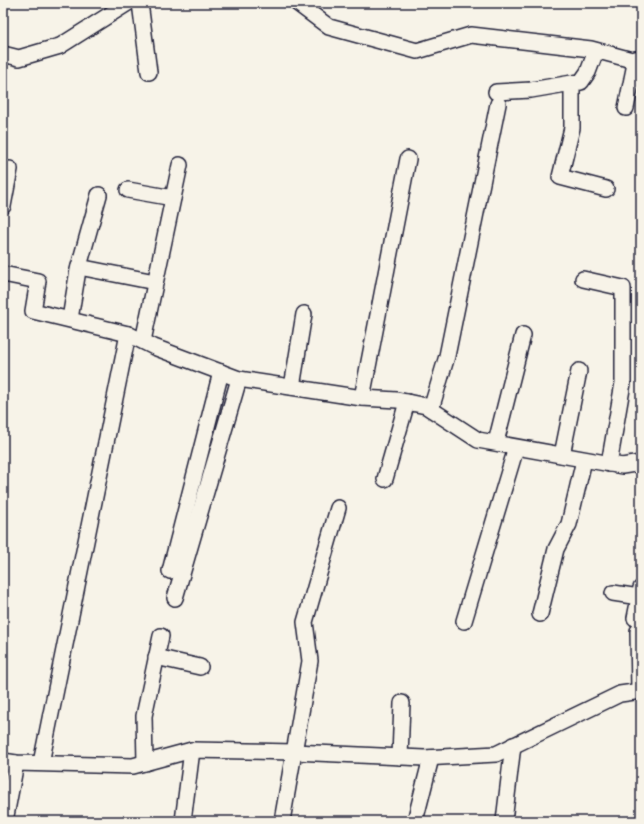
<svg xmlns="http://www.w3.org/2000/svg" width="644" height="824" viewBox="0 0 644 824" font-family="Sriracha,sans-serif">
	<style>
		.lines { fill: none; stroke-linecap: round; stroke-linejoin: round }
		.street-casing { stroke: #22223b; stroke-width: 18 }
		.street { stroke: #f7f3e8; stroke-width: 15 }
	</style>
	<rect width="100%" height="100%" fill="#f7f3e8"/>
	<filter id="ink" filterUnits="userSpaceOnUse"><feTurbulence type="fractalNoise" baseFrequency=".025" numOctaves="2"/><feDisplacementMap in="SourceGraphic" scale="8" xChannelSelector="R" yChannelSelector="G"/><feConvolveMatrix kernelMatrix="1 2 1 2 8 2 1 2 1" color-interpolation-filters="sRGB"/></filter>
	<g filter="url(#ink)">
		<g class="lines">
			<defs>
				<g id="street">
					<path d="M140,3L149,72"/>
					<path d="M297,3L329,27L417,51L471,35L591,49L632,60L641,58"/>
					<path d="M596,51L588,72L581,82L572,83V128L560,177L606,189"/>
					<path d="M3,54L19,58L60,46L128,3"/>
					<path d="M496,92L531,90L572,83"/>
					<path d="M626,108L636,59"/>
					<path d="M128,190L173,198"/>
					<path d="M3,206L10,169"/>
					<path d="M79,267L155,282"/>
					<path d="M3,274L38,281L33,311L128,334"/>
					<path d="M583,279L623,288V383L609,464"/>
					<path d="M70,319L78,270L99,195"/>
					<path d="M143,341L180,165"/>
					<path d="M292,387L304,314"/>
					<path d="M362,398L408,159"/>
					<path d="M431,409L447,356L498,104"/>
					<path d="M496,442L523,335"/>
					<path d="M562,455L579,371"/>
					<path d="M385,479L407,402"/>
					<path d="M170,571L221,372"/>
					<path d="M613,593L639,597"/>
					<path d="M175,598L239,379"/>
					<path d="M540,614L556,549L569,524L584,460"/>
					<path d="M635,618L641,588"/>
					<path d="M464,621L516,448"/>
					<path d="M638,631L639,691"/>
					<path d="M156,657L200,667"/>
					<path d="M400,757L402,703"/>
					<path d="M3,761L16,763L133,766L192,750L294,752L424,758L496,754L620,694L641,691"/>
					<path d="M41,763L128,334L154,347L239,379L362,398L397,400L426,406L478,440L622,466L641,463"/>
					<path d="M145,763L144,716L161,636"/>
					<path d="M5,821L16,763"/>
					<path d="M183,821L192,750"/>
					<path d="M282,821L310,661L305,622L338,508"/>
					<path d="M415,821L431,758"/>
					<path d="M504,821L513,745"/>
				</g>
			</defs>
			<!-- street casing -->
			<use href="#street" class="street-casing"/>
			<!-- street -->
			<use href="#street" class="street"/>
		</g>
	</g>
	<!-- margin -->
	<rect width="644" height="824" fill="none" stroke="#f7f3e8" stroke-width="16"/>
	<rect x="8" y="8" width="628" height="808" fill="none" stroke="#22223b" stroke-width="1.5" filter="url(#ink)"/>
</svg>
